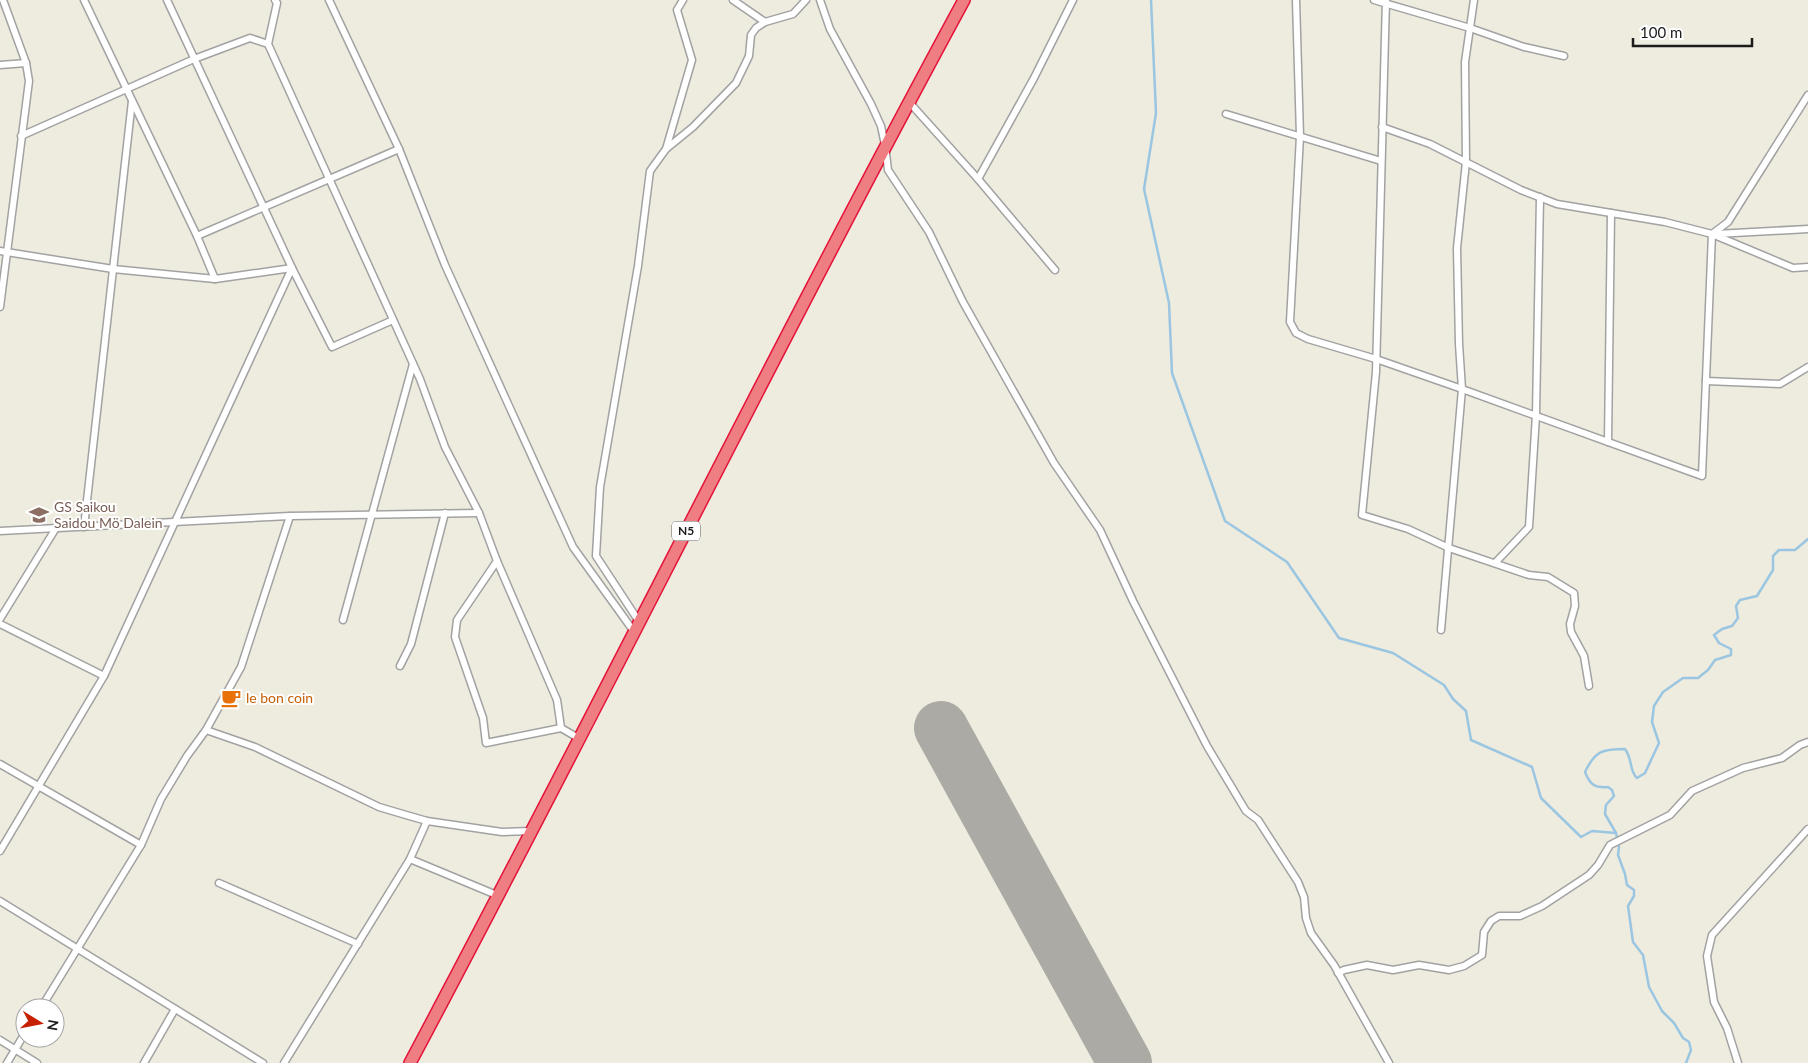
<svg xmlns="http://www.w3.org/2000/svg" width="1808" height="1063" viewBox="0 0 1808 1063" font-family="Lato,sans-serif">
	<style>
		.lines { fill: none; stroke-linecap: round; stroke-linejoin: round }
		.stream { stroke: #9bc6e1; stroke-width: 2.5 }
		.runway { stroke: #acaaa4; stroke-width: 54 }
		.street-casing { stroke: #a2a2a2; stroke-width: 9 }
		.highway-casing { stroke: #e5133a; stroke-width: 14 }
		.street { stroke: #fff; stroke-width: 6 }
		.highway { stroke: #ee7e81; stroke-width: 11 }
		.labels { text-anchor: middle; stroke-width: 4; stroke-linejoin: round; paint-order: stroke }
		.shield { fill: #fff; stroke: #5f5f5f; stroke-width: 1 }
		.shield-label { font-size: 12px; font-weight: bold; fill: #1b1b1b }
		.education-label { font-size: 14px; fill: #785e54; stroke: #fff; text-anchor: start }
		.food-label { font-size: 14px; fill: #c56008; stroke: #fff; text-anchor: start }
	</style>
	<rect width="100%" height="100%" fill="#eeebdf"/>
	<g class="lines">
		<!-- stream -->
		<g class="stream">
			<path d="M1151,0L1156,113L1144,189L1169,303L1172,373L1225,521L1287,562L1339,638L1393,653L1444,685L1453,699L1466,711L1471,740L1532,767L1541,798L1581,837L1592,831L1616,833"/>
			<path d="M1686,1063L1691,1050L1689,1042L1683,1038L1674,1023L1662,1011L1649,987L1643,955L1633,942L1628,906L1634,896V890L1627,885L1625,874L1618,855L1619,847L1616,833L1605,814L1606,805L1614,796L1612,790L1608,787C1595,788 1590,785 1585,772C1595,751 1602,749 1625,749C1633,760 1629,771 1637,778L1645,773L1659,743L1652,722L1654,706L1663,692L1683,678H1698L1708,670L1715,660L1731,655V649L1719,643L1714,635L1722,629L1732,626L1738,618L1736,606L1740,600L1757,596L1773,570V556L1779,550H1795L1808,539"/>
		</g>
		<!-- runway -->
		<path class="runway" d="M941,728L1125,1063"/>
		<defs>
			<g id="street">
				<path d="M84,0L197,236L215,279"/>
				<path d="M167,0L292,268L332,347L393,320"/>
				<path d="M275,0L277,3L268,44L420,379L445,447L479,513L497,561L557,700L561,728L580,739"/>
				<path d="M329,0L399,149L445,265L573,547L635,633"/>
				<path d="M733,0L765,22"/>
				<path d="M820,0L830,29L871,104L881,126L885,145L888,170L929,232L963,302L1054,463L1100,530L1133,601L1207,746L1246,811L1258,820L1298,882L1304,897L1306,918L1311,933L1334,965L1389,1063"/>
				<path d="M1296,0L1300,136L1290,322L1296,333L1308,339L1376,359L1462,389L1702,476L1712,234"/>
				<path d="M1374,0L1470,28L1524,47L1564,56"/>
				<path d="M1386,0L1376,372L1362,515L1408,529L1449,548L1529,575L1548,577L1574,593L1575,606L1570,624L1571,632L1584,656L1589,686"/>
				<path d="M0,65L26,63"/>
				<path d="M909,102L978,179L1055,270"/>
				<path d="M1226,114L1381,161"/>
				<path d="M1382,127L1430,144L1521,190L1557,204L1665,222L1712,234L1793,268L1808,267"/>
				<path d="M21,136L194,59L250,38L268,44"/>
				<path d="M666,149L692,60L677,10L683,0"/>
				<path d="M978,179L1034,78L1073,0"/>
				<path d="M1712,234L1728,222L1808,95"/>
				<path d="M1716,234L1808,229"/>
				<path d="M197,236L399,149"/>
				<path d="M0,251L113,269L215,279L292,268"/>
				<path d="M0,307L29,81L26,63L3,0"/>
				<path d="M1706,381L1780,384L1808,367"/>
				<path d="M1608,442L1611,213"/>
				<path d="M84,527L132,101"/>
				<path d="M0,531L290,516L479,513"/>
				<path d="M497,561L457,620L455,637L483,718L486,743L561,728"/>
				<path d="M1495,563L1529,527L1536,415L1540,197"/>
				<path d="M0,619L56,528"/>
				<path d="M343,620L413,364"/>
				<path d="M640,623L596,556L600,487L638,266L650,171L666,149L693,127L736,83L749,56L751,35L756,28L765,22L793,14L806,0"/>
				<path d="M0,624L104,676"/>
				<path d="M1441,630L1462,389L1459,344L1457,248L1466,162L1465,62L1474,0"/>
				<path d="M400,666L411,644L445,513"/>
				<path d="M206,730L255,747L379,807L406,815L427,821L502,832L532,831"/>
				<path d="M0,764L141,845"/>
				<path d="M0,851L104,676L292,268"/>
				<path d="M410,859L427,821"/>
				<path d="M219,883L358,944"/>
				<path d="M0,901L263,1063"/>
				<path d="M1338,973L1344,970L1367,965L1393,970L1419,965L1449,970L1464,966L1482,955L1484,932L1491,921L1499,916H1520L1542,906L1589,875L1598,865L1610,845L1670,815L1692,791L1743,768L1782,758L1800,745L1808,742"/>
				<path d="M41,1008L141,845L161,799L187,756L206,730L241,667L290,516"/>
				<path d="M0,1040L37,1063"/>
				<path d="M7,1063L25,1033"/>
				<path d="M144,1063L175,1009"/>
				<path d="M284,1063L410,859L499,896"/>
				<path d="M1738,1063L1727,1028L1714,1002L1707,956L1712,935L1808,829"/>
			</g>
			<path id="highway" d="M410,1063C598,710 774,351 964,0"/>
		</defs>
		<!-- street casing -->
		<use href="#street" class="street-casing"/>
		<!-- highway casing -->
		<use href="#highway" class="highway-casing"/>
		<!-- street -->
		<use href="#street" class="street"/>
		<!-- highway -->
		<use href="#highway" class="highway"/>
	</g>
	<!-- icons -->
	<defs>
		<symbol id="school-bare" viewBox="-9 -9 18 18"><path d="M0-5L7-2L0 1L-7-2ZM-4 1L0 2.5L4 1V4Q0 6-4 4Z" fill="#8d6e63" stroke="#fff" stroke-width="2.5" paint-order="stroke"/></symbol>
		<symbol id="cafe-bare" viewBox="-9 -9 18 18"><path d="M-5.5-4.5H6V0H3Q3 3.5 0 3.5H-2.5Q-5.5 3.5-5.5 0ZM3-3.2v2h1.7v-2ZM-6 4.5H4V6H-6Z" fill="#e8710a" stroke="#fff" stroke-width="2.5" paint-order="stroke"/></symbol>
	</defs>
	<g fill-rule="evenodd">
		<use href="#school-bare" x="25" y="501" width="28" height="28"/>
		<use href="#cafe-bare" x="217" y="684" width="28" height="28"/>
	</g>
	<g class="labels">
		<!-- shield labels -->
		<rect class="shield" x="672" y="521.5" width="28" height="19" rx="4"/>
		<g class="shield-label">
			<text x="686" y="535">N5</text>
		</g>
		<!-- education labels -->
		<g class="education-label">
			<text x="54" y="512">GS Saikou<tspan x="54" dy="16">Saidou Mö Dalein</tspan></text>
		</g>
		<!-- food labels -->
		<g class="food-label">
			<text x="246" y="703">le bon coin</text>
		</g>
	</g>
	<!-- north arrow -->
	<g transform="translate(40 1023) rotate(100)"><circle r="24" fill="#ffffff" stroke="#a4a4a4"/>
	<path d="M0-4L9 19L0 12L-9 19Z" fill="#c62000"/>
	<text y="-8" font-size="14" font-weight="bold" text-anchor="middle" fill="#1b1b1b">N</text>
	</g>
	<!-- scale -->
	<path d="M1633 38v8h119v-8" fill="none" stroke="#1b1b1b" stroke-width="2.5"/>
	<text x="1640" y="38" font-size="15" fill="#1b1b1b" stroke="#ffffff" stroke-width="4" paint-order="stroke">100 m</text>
</svg>
